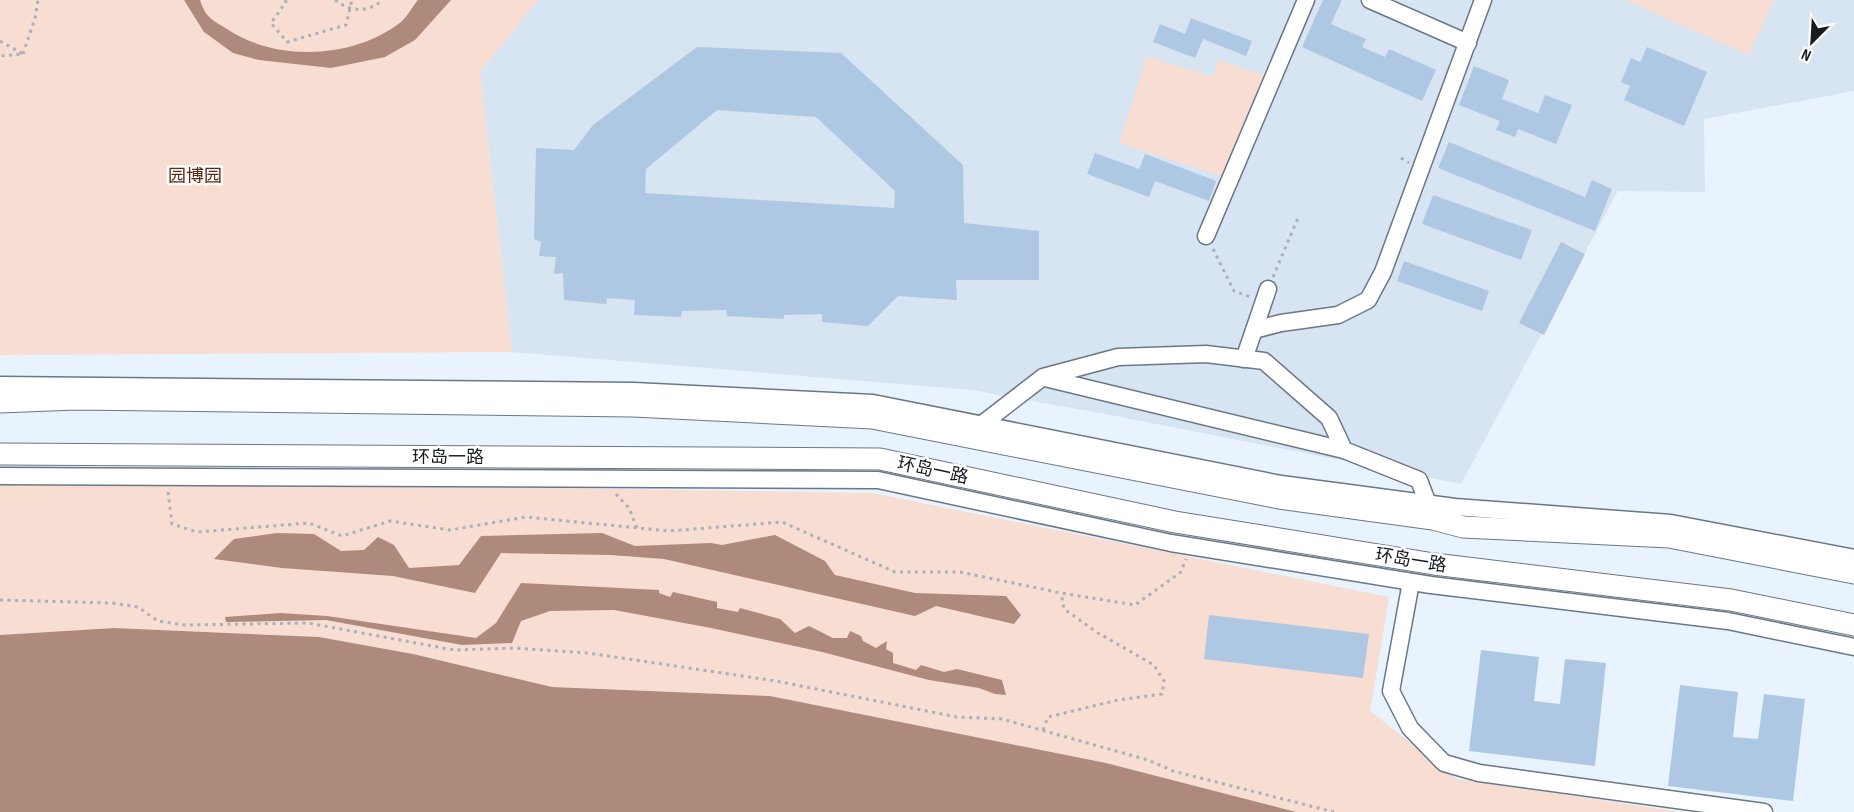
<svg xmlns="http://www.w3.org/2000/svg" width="1854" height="812" viewBox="0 0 1854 812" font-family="'Sofia Sans Condensed','Noto Sans SC',sans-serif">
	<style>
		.built { fill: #d7e4f1 }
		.green { fill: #f8ddd2 }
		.water { fill: #ad8a7c }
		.building { fill: #aec8e3; fill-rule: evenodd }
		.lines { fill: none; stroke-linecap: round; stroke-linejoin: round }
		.minor-casing { stroke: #697787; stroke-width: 19 }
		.major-casing { stroke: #697787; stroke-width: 23 }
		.path { stroke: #a8b0ba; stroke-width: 3; stroke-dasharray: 3 4.5; stroke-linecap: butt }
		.minor { stroke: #fff; stroke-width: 16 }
		.major { stroke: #fff; stroke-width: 21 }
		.path-bridge { stroke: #a8b0ba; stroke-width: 3; stroke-dasharray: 3 4.5; stroke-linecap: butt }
		.labels { text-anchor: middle; stroke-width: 5; stroke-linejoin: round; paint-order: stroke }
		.park-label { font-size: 18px; fill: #5a2a15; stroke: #fff }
		.street-label { font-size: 18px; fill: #161b21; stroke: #fff }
	</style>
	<rect width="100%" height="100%" fill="#e9f3fe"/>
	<!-- built -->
	<path class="built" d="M538,0H1854V91L1704,119L1705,192L1618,191L1461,484L1116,416L972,390L512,352L480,72Z"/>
	<!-- green -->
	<g class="green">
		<path d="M0,0H538L480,72L512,352L0,355Z"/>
		<path d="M1625,0H1774L1749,55Z"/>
		<path d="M1147,56L1213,77L1218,60L1264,75L1231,179L1119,143Z"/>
		<path d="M0,485L548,488L873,493L1389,597L1370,711L1457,779L1681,812H1296L1106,763L770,696L552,687L413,654L319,637L114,628L0,635Z"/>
	</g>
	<!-- water -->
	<g class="water">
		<path d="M184,0H200C206,18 211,19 227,29C276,62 354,59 401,22C408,16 412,7 418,0H451L415,40L385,57L331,68L259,60L233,53L204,32Z"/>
		<path d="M277,533L314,534L341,551L364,550L378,537L394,545L409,568L459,565L481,536L602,533L635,546L711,543L722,545L775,535L825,561L835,575L915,593L1006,596L1021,615L1014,624L936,606L915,616L664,559L611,555L501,553L475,593L393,576L282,568L214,559L234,539Z"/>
		<path d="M521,583L659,590V593L670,597L673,592L717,602V608L738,612L740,608L780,619L795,633L809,626L833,638H847L850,631L861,636L863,641L876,648L887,641L886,649L893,653V663L916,670L921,665L944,672L957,669L1002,680L1006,695L995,694L979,688L929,680L822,652L711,628L614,610L550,611L521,621L512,643L462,645L326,620L226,622L225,617L280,613L327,616L476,638L496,623Z"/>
		<path d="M114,628L319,637L413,654L552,687L770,696L1106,763L1296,812H0V635Z"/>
	</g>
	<!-- building -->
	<g class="building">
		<path d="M1323,0H1342L1331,24L1366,39L1362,47L1385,57L1389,49L1436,70L1422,101L1302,47Z"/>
		<path d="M1191,18L1252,41L1246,56L1203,39L1195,58L1153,42L1160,24L1185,34Z"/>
		<path d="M697,47L841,53L963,165L964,223L1039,231V280H956L957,300L898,296L868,326L822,322V314L784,315V319L727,316L726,310L682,311L681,317L634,315L635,300L607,298L606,304L564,300L563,273L554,274L556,257L539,256L541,242L534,239L536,148L574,150L593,125ZM717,110L816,117L895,191L894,208L645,193L646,169Z"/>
		<path d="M1647,47L1707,72L1684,126L1624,100L1630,86L1621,82L1631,58L1640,62Z"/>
		<path d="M1474,66L1509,80L1502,99L1538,113L1545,95L1572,105L1556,144L1518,129L1515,137L1496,130L1500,121L1459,105Z"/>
		<path d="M1449,142L1585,197L1592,180L1612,189L1595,231L1438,168Z"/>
		<path d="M1095,153L1139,169L1145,154L1216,181L1209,201L1155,181L1149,197L1087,174Z"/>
		<path d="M1433,195L1532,230L1521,260L1422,224Z"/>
		<path d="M1561,242L1585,254L1544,335L1519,323Z"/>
		<path d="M1404,261L1489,291L1482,311L1397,281Z"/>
		<path d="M1209,615L1369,634L1363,678L1204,659Z"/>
		<path d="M1481,650L1539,657L1534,701L1560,704L1565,659L1606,663L1595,766L1469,751Z"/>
		<path d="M1680,685L1738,692L1733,737L1758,739L1764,694L1805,699L1793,801L1668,786Z"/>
	</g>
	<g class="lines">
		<defs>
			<g id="minor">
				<path d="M1370,0L1468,43"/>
				<path d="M1206,236L1306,0"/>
				<path d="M1254,330L1268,289"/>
				<path d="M1244,359L1254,330L1281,323L1338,315L1368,300L1383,272L1483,0"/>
				<path d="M1045,378L1344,450"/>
				<path d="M0,385L634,391L873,403L1281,484L1455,507L1671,523L1854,558"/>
				<path d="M977,428L1043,377L1118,357L1206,354L1264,361L1329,418L1344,450L1419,480L1431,512"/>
				<path d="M0,476L878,480L1171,543L1431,585L1728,621L1854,647"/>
				<path d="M1411,582L1391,691L1410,728L1444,763L1479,773L1764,812"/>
			</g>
			<g id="major">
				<path d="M0,402L76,399L633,406L872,418L1279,498L1433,519L1463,527L1669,537L1854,573"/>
				<path d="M0,454L880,459L1175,522L1434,564L1731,600L1854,625"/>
			</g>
		</defs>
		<!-- minor casing -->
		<use href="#minor" class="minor-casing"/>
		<!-- major casing -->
		<use href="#major" class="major-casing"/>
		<!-- path -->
		<g class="path">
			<path d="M335,0C351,12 367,13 383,0"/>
			<path d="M0,41L23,54L0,56"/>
			<path d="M23,54L35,18L38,0"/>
			<path d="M1401,158L1409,163"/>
			<path d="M1213,249L1234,291L1251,297"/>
			<path d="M1273,277L1298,218"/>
			<path d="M168,492L172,524L197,532L309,523L342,536L390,521L450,530L526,517L669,531L782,522L895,572H960L1061,593L1135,605L1181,572L1186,559"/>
			<path d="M616,494L629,508L637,528"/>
			<path d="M0,600L112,603L138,607L158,621L185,625L308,623L454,650L514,648L588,653L776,681L957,717L1002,719L1148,760L1173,771L1334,812"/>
			<path d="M1043,730L1048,717L1118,700L1162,694L1164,681L1154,665L1098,633L1064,609L1061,593"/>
		</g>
		<!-- minor -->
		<use href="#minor" class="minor"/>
		<!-- major -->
		<use href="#major" class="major"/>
		<!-- path-bridge -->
		<path class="path-bridge" d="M285,0L286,2L271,23L287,42L346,25L352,0"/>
	</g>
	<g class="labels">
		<!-- park labels -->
		<g class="park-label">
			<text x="195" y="182">园博园</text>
		</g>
		<!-- street labels -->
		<g class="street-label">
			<text x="448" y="463">环岛一路</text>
			<text transform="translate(933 470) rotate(12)" y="6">环岛一路</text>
			<text transform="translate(1411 560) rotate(9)" y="6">环岛一路</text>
		</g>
	</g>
	<!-- north arrow -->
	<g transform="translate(1812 42) rotate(204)" stroke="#ffffff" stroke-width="4.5" paint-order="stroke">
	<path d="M0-4.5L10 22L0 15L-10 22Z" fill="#161b21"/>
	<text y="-9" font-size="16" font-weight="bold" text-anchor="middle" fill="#161b21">N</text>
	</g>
</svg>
